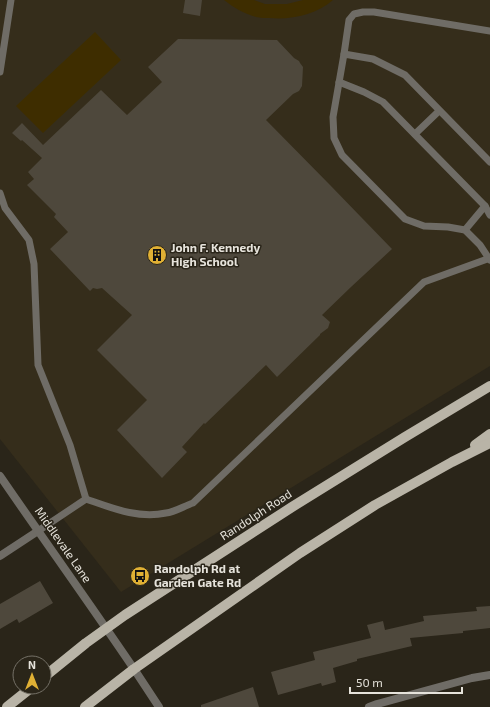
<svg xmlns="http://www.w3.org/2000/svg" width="490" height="707" viewBox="0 0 490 707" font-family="'Exo 2',sans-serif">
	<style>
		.built { fill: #352d1b }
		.green { fill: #3e2d00 }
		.building { fill: #4e483c }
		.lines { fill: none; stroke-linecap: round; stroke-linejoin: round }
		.service { stroke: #6f6c66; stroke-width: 7 }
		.minor { stroke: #6f6c66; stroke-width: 8 }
		.tertiary { stroke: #6f6c66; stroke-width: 8 }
		.primary { stroke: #b9b4a7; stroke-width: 10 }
		.labels { text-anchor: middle; stroke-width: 3; stroke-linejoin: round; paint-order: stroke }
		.poi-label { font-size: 12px; font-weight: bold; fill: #e6e3db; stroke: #2a2519; text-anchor: start }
		.street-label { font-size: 12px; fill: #e6e3db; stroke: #2a2519 }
	</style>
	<rect width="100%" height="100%" fill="#2a2519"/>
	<!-- built -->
	<path class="built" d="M0,0H490V366L121,592L0,439Z"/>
	<!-- green -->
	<g class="green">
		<path d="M224,0H254L265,4H287L303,0H333C316,15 291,20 269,18C265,18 260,18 256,17C243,13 234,8 224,0Z"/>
		<path d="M95,32L121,60L43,133L16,106Z"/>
	</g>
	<!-- building -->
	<g class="building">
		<path d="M185,0H202L200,16L183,13Z"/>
		<path d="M178,39L277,40L294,58L299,61L300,63L303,67L302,86L299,91L293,94L266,120L330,185L392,249L351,287L322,315L330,322L328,328L320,334V335L277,377L266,365L205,424L204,423L182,447L187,452L162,478L117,430L147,400L97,350L132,315L102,288L97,289L93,288L90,291L50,249L68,232L54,217L56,214L27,185L34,179L28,172L42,158L22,140L21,141L12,133L22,123L43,145L101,90L127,115L162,82L148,67Z"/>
		<path d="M40,581L53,603L19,623L17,619L0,629V604Z"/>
		<path d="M490,606V628L463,631V633L410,638L412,646L357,659V661L333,668L336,682L322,686L321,683L278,695L271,672L315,660L313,652L371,638L367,625L383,621L385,630L424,621L423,616L477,611L476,607Z"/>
		<path d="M253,687L259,707H201V705Z"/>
	</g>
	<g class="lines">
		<!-- service -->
		<g class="service">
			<path d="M344,54L349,20L354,14L363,12H374L490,31"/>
			<path d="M0,72L11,0"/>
			<path d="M339,82L364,92L383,102L485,206L490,215"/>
			<path d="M415,134L439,111"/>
			<path d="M490,162L405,75L373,59L344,54L333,117L334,138L342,155L405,219L424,226L448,227L465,230L480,245L490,260"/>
			<path d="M0,193L5,208L29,240L34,264L38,365L70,445L86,499"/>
			<path d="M465,230L485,206"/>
			<path d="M86,499C112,508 138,519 166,513C175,512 184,506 193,503L424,282L490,258"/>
			<path d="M38,531L86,499"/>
		</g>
		<!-- minor -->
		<g class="minor">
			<path d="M0,556L38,531"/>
			<path d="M134,669L159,707"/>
			<path d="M369,707L377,704L472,678L490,675"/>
		</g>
		<!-- tertiary -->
		<path class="tertiary" d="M0,476C44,540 90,604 134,669"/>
		<!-- primary -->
		<g class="primary">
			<path d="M475,445L490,434"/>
			<path d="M44,677L86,643L125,615L292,507L405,437L490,386"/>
			<path d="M7,707L32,687"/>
			<path d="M85,707L134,669L300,553L375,505L452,462L490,443"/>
		</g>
	</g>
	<!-- icons -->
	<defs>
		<symbol id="building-disc" viewBox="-11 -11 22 22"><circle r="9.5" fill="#e0b034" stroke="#2a2519"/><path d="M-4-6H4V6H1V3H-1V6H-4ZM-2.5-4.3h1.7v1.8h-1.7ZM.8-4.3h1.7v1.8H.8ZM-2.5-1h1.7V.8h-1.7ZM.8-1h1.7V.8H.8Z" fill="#111"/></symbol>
		<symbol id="bus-disc" viewBox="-11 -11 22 22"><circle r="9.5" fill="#e0b034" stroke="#2a2519"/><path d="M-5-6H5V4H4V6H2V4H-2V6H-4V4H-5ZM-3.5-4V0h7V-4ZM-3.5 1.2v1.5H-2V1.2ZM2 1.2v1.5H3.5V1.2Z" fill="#111"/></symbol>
	</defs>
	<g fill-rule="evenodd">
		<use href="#building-disc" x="146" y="244" width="22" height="22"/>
		<use href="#bus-disc" x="129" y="565" width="22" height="22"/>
	</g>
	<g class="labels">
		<!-- poi labels -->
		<g class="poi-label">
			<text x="171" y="252">John F. Kennedy<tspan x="171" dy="14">High School</tspan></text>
			<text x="154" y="573">Randolph Rd at<tspan x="154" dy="14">Garden Gate Rd</tspan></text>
		</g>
		<!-- street labels -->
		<g class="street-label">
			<text transform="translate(256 515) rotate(-33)" y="4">Randolph Road</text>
			<text transform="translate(63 545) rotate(55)" y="4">Middlevale Lane</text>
		</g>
	</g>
	<!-- north arrow -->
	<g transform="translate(32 675)"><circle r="19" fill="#2a2519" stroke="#757167"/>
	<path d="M0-3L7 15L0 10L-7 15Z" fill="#e0b034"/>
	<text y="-6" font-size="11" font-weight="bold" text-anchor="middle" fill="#e6e3db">N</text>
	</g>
	<!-- scale -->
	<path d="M350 687v6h112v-6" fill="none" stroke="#e6e3db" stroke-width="2"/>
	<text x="356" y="687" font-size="12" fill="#e6e3db" stroke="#2a2519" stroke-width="3" paint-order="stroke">50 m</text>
</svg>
